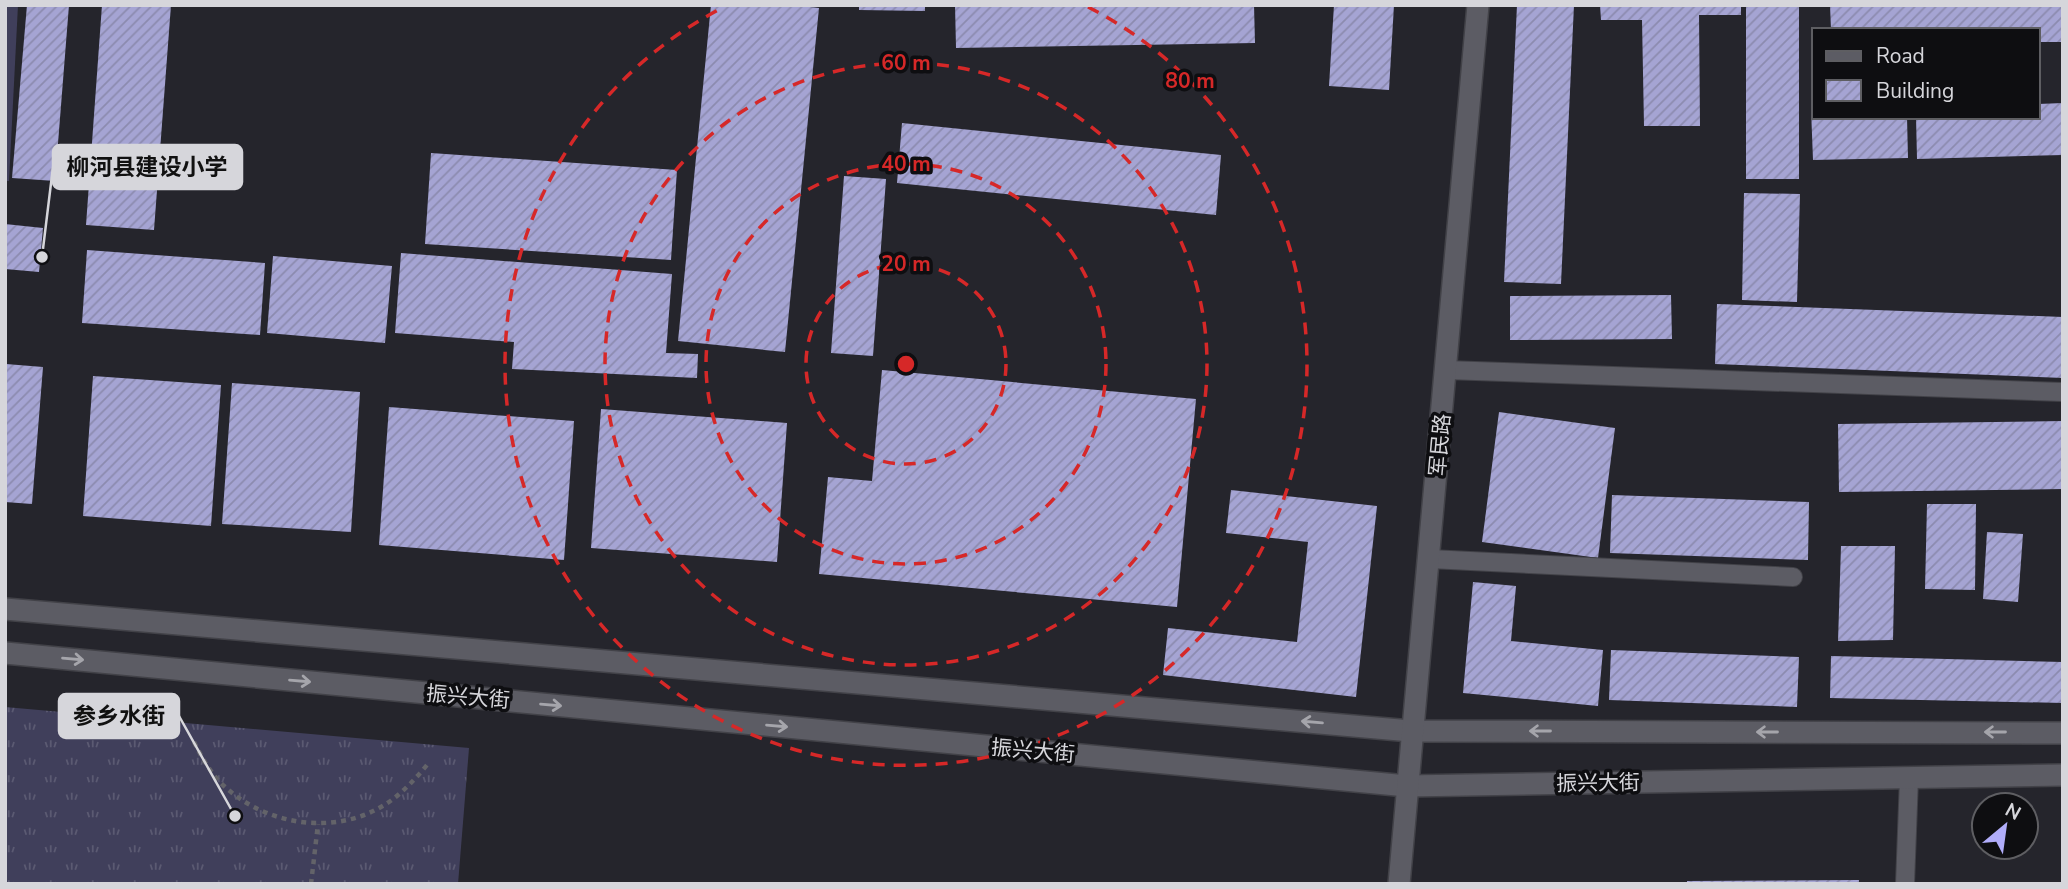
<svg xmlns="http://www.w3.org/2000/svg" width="2068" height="889" viewBox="0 0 2068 889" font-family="'Nunito Sans','Noto Sans SC',sans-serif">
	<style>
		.grass { fill: url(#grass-tufts) }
		.garden { fill: #403f5b }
		.building { fill: url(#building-hatch) }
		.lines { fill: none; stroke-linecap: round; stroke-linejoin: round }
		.service-casing { stroke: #424248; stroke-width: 20 }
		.tertiary-casing { stroke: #424248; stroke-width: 24 }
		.path { stroke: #636369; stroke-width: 4.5; stroke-dasharray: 5 5; stroke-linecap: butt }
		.service { stroke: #5c5c64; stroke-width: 18 }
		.tertiary { stroke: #5c5c64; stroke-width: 21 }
		.oneway { stroke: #a5a5ab }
		.ring { fill: none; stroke: #d62828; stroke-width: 3.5; stroke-dasharray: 12 9 }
		.labels { text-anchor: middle; stroke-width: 7; stroke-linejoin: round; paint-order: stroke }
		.street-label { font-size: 21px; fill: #d6d6db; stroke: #0e0e11 }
		.centre { fill: #d62828; stroke: #0e0e11; stroke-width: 3.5 }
		.ring-label { font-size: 21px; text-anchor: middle; font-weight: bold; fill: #d62828; stroke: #0e0e11; stroke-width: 7; stroke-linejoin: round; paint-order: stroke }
		.leader { fill: none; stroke: #d6d6db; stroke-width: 2.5 }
		.callout-dot { fill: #d6d6db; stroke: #0e0e11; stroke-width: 2.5 }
		.callout { fill: #d6d6db; stroke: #d6d6db; stroke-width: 2.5 }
		.callout-label { font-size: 23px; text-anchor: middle; font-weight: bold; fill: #111 }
	</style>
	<defs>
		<pattern id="grass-tufts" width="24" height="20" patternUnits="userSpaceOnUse" patternTransform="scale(1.75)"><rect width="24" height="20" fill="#403f5b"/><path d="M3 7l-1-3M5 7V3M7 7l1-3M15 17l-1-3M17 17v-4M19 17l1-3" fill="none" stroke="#5b5a72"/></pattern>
		<pattern id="building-hatch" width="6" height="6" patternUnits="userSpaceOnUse" patternTransform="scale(1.75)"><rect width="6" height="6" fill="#a5a4d3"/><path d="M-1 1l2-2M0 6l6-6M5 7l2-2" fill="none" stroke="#8c8baf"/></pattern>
	</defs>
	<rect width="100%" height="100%" fill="#25252c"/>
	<!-- grass -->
	<path class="grass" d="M5,707L469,748L458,884H5Z"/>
	<!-- garden -->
	<path class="garden" d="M5,5H18L9,181H5Z"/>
	<!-- building -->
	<g class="building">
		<path d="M27,5H69L55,181L12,178Z"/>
		<path d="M102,5H171L154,230L86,225Z"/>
		<path d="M711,5H792L819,8L785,352L678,341Z"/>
		<path d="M859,5H925V11L859,10Z"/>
		<path d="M955,5H1254L1255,43L956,48Z"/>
		<path d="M1334,5H1394L1389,90L1329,86Z"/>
		<path d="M1517,5H1574L1561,284L1504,282Z"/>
		<path d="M1600,5H1741V15H1699L1700,126H1644L1642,20H1601Z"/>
		<rect x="1746" y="5" width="53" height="174"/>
		<path d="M1830,5H2063V42H2038V30H1831Z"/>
		<path d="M2063,103V155L1917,159L1916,117H2038V104Z"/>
		<path d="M1811,109H1814V117H1907L1908,158L1813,160Z"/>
		<path d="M902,123L1221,155L1216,215L897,183Z"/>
		<path d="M431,153L677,170L671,260L425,244Z"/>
		<path d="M844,176L886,179L873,356L831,353Z"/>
		<path d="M1744,193L1800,194L1797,302L1742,300Z"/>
		<path d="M5,224L43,228L39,272L5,269Z"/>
		<path d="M87,250L265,263L260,335L82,323Z"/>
		<path d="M401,253L672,274L666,353L698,354L697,378L512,369L514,342L395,333Z"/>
		<path d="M273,256L392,266L385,343L267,333Z"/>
		<path d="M1671,295L1672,339L1510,340V296Z"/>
		<path d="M1717,304L2063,317V378L1715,364Z"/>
		<path d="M6,364L43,367L32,504L5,502Z"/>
		<path d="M882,370L1196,399L1177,607L819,574L828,477L872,481Z"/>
		<path d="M93,376L221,385L211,526L83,516Z"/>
		<path d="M232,383L360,392L351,532L222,524Z"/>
		<path d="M389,407L574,421L564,560L379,545Z"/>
		<path d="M601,409L787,423L777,562L591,548Z"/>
		<path d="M1499,412L1615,428L1598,558L1482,542Z"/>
		<path d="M2063,421V489L1839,492L1838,424Z"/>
		<path d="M1231,490L1377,506L1356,697L1163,675L1168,628L1297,642L1308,542L1226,533Z"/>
		<path d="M1612,495L1809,502L1808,560L1610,553Z"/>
		<path d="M1927,504H1976L1975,590L1925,589Z"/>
		<path d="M1987,532L2023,534L2018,602L1983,599Z"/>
		<path d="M1841,546H1895L1893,640L1838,641Z"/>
		<path d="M1473,582L1516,586L1511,641L1603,650L1598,706L1463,693Z"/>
		<path d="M1611,650L1799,657L1797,707L1609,700Z"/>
		<path d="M1831,656L2063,662V703L1830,698Z"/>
		<path d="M1859,880V884H1687V881Z"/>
	</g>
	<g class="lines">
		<defs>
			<g id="service">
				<path d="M1446,370L2063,392"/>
				<path d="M1430,559L1793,577"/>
				<path d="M1905,884L1909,778"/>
			</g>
			<g id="tertiary">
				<path d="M5,609L1411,731L2063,733"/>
				<path d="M5,653L1407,786L2063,775"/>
				<path d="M1399,884L1478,5"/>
			</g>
		</defs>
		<!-- service casing -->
		<use href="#service" class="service-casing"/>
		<!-- tertiary casing -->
		<use href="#tertiary" class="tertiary-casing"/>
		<!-- path -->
		<g class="path">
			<path d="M194,742C202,758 211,774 224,786C269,828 343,837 393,799C406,789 416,778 427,765"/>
			<path d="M311,884L318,824"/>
		</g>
		<!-- service -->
		<use href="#service" class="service"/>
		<!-- tertiary -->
		<use href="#tertiary" class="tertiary"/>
	</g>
	<!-- one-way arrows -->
	<defs><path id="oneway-shaft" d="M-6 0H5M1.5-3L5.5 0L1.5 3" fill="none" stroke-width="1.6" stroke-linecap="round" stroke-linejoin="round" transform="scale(1.75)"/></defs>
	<g class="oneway">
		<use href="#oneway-shaft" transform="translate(73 659) rotate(5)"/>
		<use href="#oneway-shaft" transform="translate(300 681) rotate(5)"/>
		<use href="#oneway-shaft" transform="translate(551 705) rotate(5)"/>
		<use href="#oneway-shaft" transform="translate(1312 722) rotate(-175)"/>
		<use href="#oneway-shaft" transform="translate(777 726) rotate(5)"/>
		<use href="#oneway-shaft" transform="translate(1540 731) rotate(-180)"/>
		<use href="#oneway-shaft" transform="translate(1767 732) rotate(-180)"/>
		<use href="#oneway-shaft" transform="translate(1995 732) rotate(-180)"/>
	</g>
	<!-- distance rings -->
	<g class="ring">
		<circle cx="906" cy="364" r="100"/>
		<circle cx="906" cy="364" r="200"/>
		<circle cx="906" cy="364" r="301"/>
		<path d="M1088 7A401 401 0 1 1 724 7"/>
	</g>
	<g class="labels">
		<!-- street labels -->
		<g class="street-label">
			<text transform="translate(1440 445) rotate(-85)" y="7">军民路</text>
			<text transform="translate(468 697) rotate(5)" y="7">振兴大街</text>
			<text transform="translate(1033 751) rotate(5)" y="7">振兴大街</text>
			<text transform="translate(1598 783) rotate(-1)" y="7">振兴大街</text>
		</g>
	</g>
	<circle cx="906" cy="364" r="10" class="centre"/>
	<g class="ring-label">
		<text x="906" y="70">60 m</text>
		<text x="1190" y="88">80 m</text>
		<text x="906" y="171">40 m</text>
		<text x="906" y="271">20 m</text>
	</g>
	<!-- callouts -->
	<path class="leader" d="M42 257L53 167M235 816L179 716"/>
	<g class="callout-dot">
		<circle cx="42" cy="257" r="7"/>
		<circle cx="235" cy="816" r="7"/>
	</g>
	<g class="callout">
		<rect x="53" y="145" width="189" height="44" rx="7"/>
		<rect x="59" y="694" width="120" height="44" rx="7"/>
	</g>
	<g class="callout-label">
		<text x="147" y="175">柳河县建设小学</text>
		<text x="119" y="724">参乡水街</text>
	</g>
	<!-- border -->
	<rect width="2068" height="889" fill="none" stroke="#d6d6db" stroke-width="14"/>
	<!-- legend -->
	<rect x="1812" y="28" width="228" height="91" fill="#0e0e11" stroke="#5e5e62" stroke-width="2"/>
	<rect x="1826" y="51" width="35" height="10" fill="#5c5c64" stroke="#5e5e62" stroke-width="2"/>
	<text x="1876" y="63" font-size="21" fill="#d6d6db">Road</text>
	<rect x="1826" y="80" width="35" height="21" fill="url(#building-hatch)" stroke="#5e5e62" stroke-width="2"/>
	<text x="1876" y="98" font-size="21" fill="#d6d6db">Building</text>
	<!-- north arrow -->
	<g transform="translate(2005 826) rotate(29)"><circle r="33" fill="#0e0e11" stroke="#5e5e62" stroke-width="2"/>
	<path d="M0-5L12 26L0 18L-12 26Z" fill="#b1adfa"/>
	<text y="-10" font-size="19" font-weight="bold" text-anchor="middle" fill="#d6d6db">N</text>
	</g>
</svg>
